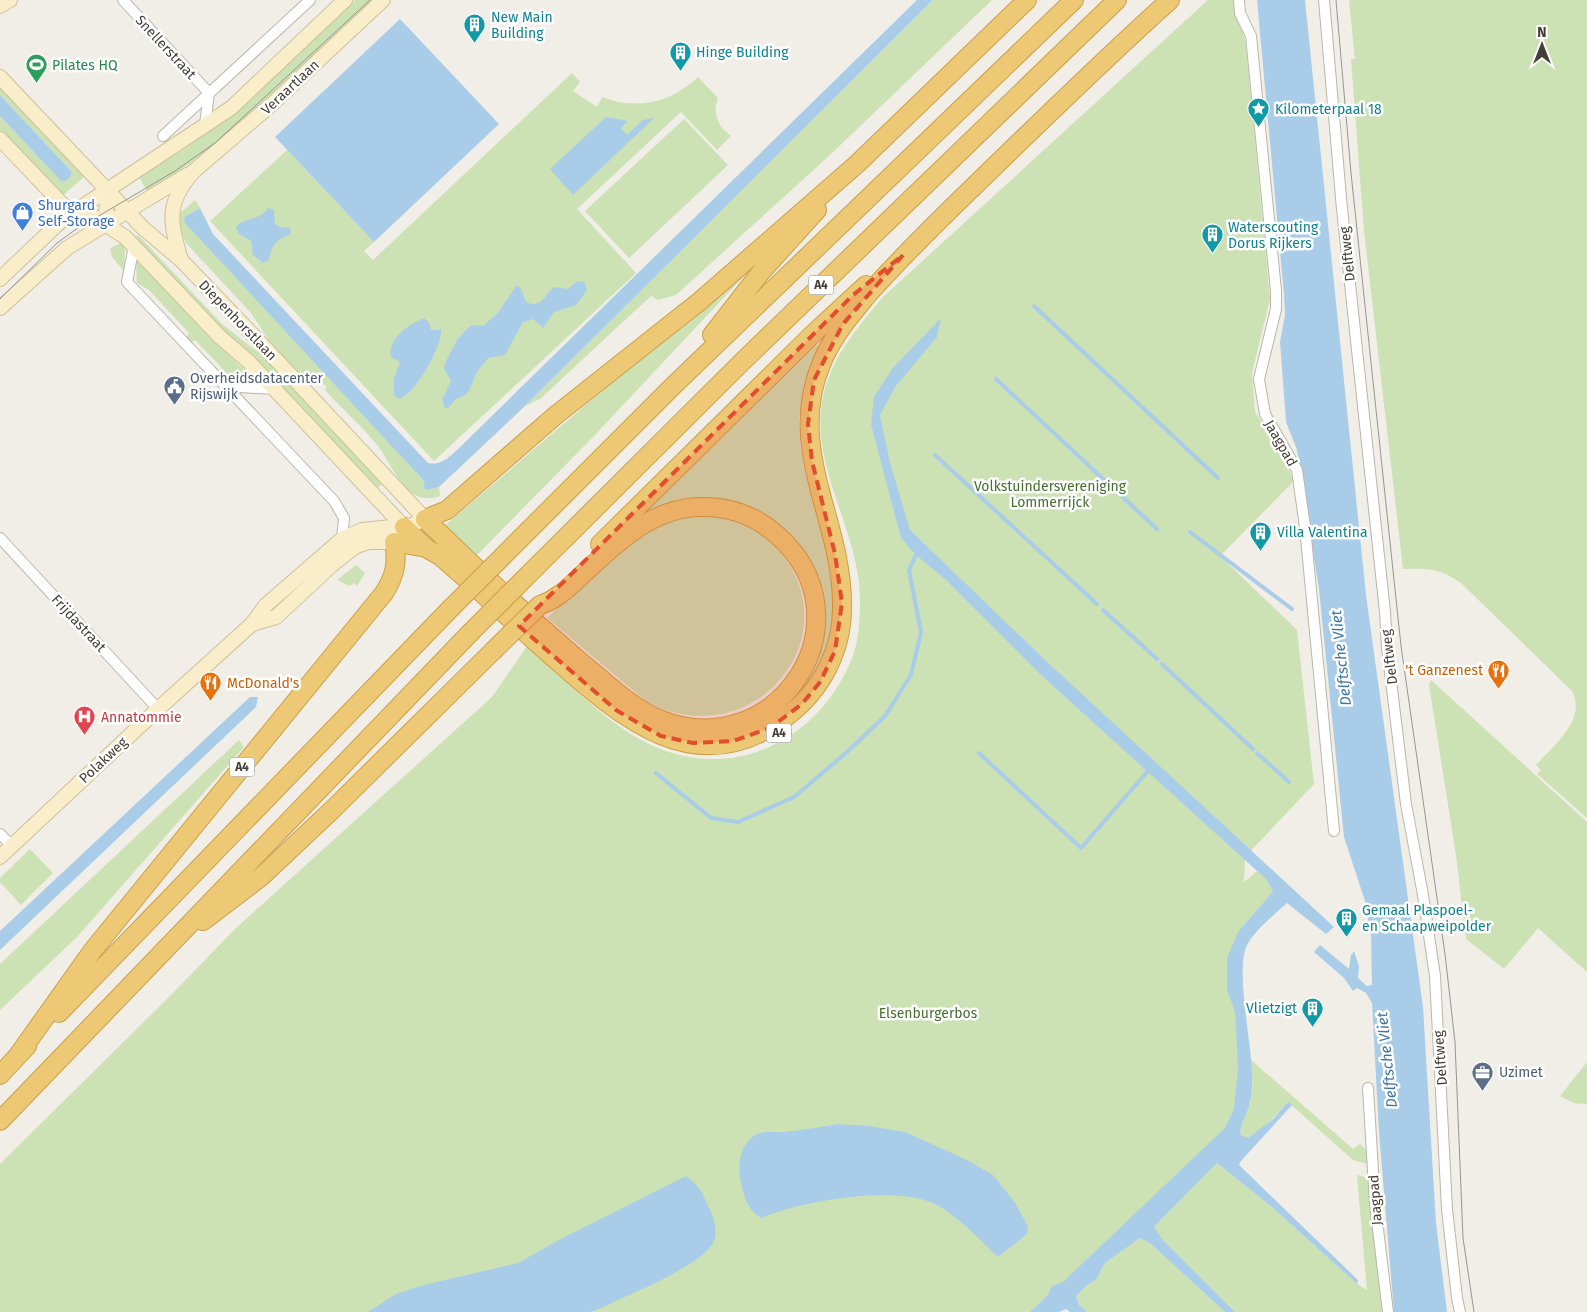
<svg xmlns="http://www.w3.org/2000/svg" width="1587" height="1312" viewBox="0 0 1587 1312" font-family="'Fira Sans',sans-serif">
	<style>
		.green { fill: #cce1b4 }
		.water { fill: #a9cde8 }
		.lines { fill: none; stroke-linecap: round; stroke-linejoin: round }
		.stream { stroke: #a9cde8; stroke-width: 4 }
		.street-casing { stroke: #bcb6aa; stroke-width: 12 }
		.secondary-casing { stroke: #ccc19b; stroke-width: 16 }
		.highway-casing { stroke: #cc9e46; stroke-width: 20 }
		.street { stroke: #fff; stroke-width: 10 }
		.secondary { stroke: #f9eec9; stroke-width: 14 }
		.highway { stroke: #eec975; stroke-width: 18 }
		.tram { stroke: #959595; stroke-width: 1 }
		.highway-bridge-casing { stroke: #cc9e46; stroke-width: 20; stroke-linecap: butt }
		.highway-bridge { stroke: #eec975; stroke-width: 18 }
		.marked { fill: #e34c2c; fill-opacity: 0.2; stroke: #e34c2c; stroke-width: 4; stroke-dasharray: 10 6; stroke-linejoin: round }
		.labels { text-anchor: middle; stroke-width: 5; stroke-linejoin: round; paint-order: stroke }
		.shield { fill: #fff; stroke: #7c7972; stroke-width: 1 }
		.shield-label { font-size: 12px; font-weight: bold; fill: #443f36 }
		.culture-label { font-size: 14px; fill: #0d838f; stroke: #fff; text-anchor: start }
		.street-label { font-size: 14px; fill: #443f36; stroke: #fff }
		.leisure-label { font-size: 14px; fill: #27864d; stroke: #fff; text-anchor: start }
		.shop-label { font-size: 14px; fill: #366cbe; stroke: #fff; text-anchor: start }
		.service-label { font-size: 14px; fill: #4e5e75; stroke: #fff; text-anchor: start }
		.park-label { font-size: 14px; fill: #466f30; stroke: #fff }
		.food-label { font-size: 14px; fill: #c56008; stroke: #fff; text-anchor: end }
		.health-label { font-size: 14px; fill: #be3a42; stroke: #fff; text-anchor: start }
		.water-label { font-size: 15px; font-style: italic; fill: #3b75a4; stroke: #fff }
	</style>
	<rect width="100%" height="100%" fill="#f1eee7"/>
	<!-- green -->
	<g class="green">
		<path d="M355,0H373C300,67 231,139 148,193L139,177L183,150L216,124Z"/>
		<path d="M933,0H992L830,155L676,295L658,300L651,296L540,399L525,406Z"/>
		<path d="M1208,0H1235L1246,45L1270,299L1252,373L1255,412L1281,452L1294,481L1220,556L1297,630L1314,784L1245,857L1244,882L1257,871L1266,879L1273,891L1242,927L1244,1066L1236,1126L1048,1312H0V1164L173,993L236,928L492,697L527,646C565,679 606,724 651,745C733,783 820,740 852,658C859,641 860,619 860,600C860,532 811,470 822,402C829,360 857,328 883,297Z"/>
		<path d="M1349,0H1587V818L1537,774L1541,770L1536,765C1554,745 1587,720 1572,691L1461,583C1439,568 1429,568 1403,569L1364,231L1351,59H1355Z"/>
		<path d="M572,73L580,82L573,91L597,107L602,97C637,111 672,102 698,77L718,98C712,114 718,127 731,136L717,150L681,112L577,209L636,273L434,461L210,221L287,150L374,242L364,251L373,260Z"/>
		<path d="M0,82L85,173L84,177L62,196L0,134V116L61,181L71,176V171L0,95Z"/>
		<path d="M684,119L728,165L629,258L585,211Z"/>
		<path d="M195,200L200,208L184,217L425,482L423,488L426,490L439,487L440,496C405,508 394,467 378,446C362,426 342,409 325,390L327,386L314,381L309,386L272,345L251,313L186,243L179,228L178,215Z"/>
		<path d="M138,235L222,324L264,357L383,483L376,489L248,352L232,340L134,237Z"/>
		<path d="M777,241L593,437L475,557L442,528Z"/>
		<path d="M121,243L125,249L124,271L112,257L110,248Z"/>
		<path d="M136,259L209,337L259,383L226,378L221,367L195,340L191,343L186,338L189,333L149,290L137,283Z"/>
		<path d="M814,345L819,346L804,385L799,420L800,444L804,468L833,560L837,631L803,700L751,729C775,715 796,701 809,676C836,623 820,553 769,521C763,517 753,509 746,508C739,506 727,510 720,511C691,515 662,519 633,523Z"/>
		<path d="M678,514C694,515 716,512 731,517C749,522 765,535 777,548C855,637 752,757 647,702L547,618L623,543Z"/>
		<path d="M356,565L365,573L357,586L354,583L350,586L337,580Z"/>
		<path d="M1431,680L1587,822V972L1538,928L1504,969L1466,939L1456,855L1429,685Z"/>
		<path d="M239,740L244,747L77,937L0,1010V964Z"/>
		<path d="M30,849L53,873L21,905L0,882V878Z"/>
		<path d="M1250,1059L1353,1149L1360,1144L1367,1151L1368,1164L1353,1160L1288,1102C1276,1116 1263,1128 1248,1138L1241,1135C1238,1124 1248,1114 1250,1104C1254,1090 1252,1073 1250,1059Z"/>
		<path d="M1587,1062V1104L1574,1103L1560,1096Z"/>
		<path d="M1217,1163L1272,1207L1357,1284L1367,1290L1357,1175L1369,1178L1384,1312H1235L1163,1240L1154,1227Z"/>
		<path d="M1140,1238L1151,1244L1225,1312H1087L1079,1305L1076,1296L1087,1285L1096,1280L1105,1263Z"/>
	</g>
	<!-- water -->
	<g class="water">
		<path d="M917,0H933L525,406L439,487L426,490L423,487L425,482L185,223L184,217L200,208L213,234L428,463C441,466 449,457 458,449Z"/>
		<path d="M1257,0H1305L1366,595L1423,1007L1436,1223L1447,1312H1394L1379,1132L1372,1003L1366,993L1357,988L1353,991L1344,978L1314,952L1320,945L1349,969L1351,955L1354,951L1359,966L1358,978L1367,986L1372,985L1371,936L1365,901L1344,837L1319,589L1297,450L1286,422L1280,342L1285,315L1284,295Z"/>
		<path d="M400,19L499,124L374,242L275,137Z"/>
		<path d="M0,95L71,171V176L66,181H61L0,116Z"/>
		<path d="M606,117L628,121L621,128L627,135L643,120L654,118L573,195L550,169Z"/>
		<path d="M268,208L274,210L275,224L282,228L289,227L291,231L290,235C275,239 272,247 268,261L263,263L253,255L251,241L238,233L236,227C244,217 260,221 268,208Z"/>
		<path d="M578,281L584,282L587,290L576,305L554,312L543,328L533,319L523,322L505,355L488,358L477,372L469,391L464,396L456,399L448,408H445L442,400L451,381L444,369L445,363L457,340L470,326L484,325L497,314L516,286L520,287L526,302C542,309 544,295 554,287L568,289Z"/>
		<path d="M424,318L429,323L431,330H441C443,345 414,396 399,399L394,395V379L400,362L391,357C387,339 409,324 424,318Z"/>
		<path d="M941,318L937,337L895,387L880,415L890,463L910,530L1044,659L1334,927L1326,934L1287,903C1273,916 1256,929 1247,945C1234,972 1254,1050 1252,1083C1252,1089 1252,1096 1250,1102C1249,1113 1238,1124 1241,1135L1248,1138L1273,1119L1288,1102L1292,1105L1241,1161L1239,1165L1358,1280L1357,1284L1272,1207L1217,1163L1154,1227L1163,1240L1235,1312H1225L1151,1244L1140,1238L1105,1263L1096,1280L1087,1285L1076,1296L1079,1305L1087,1312H1070L1066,1309L1059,1312H1030L1048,1295L1052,1286L1063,1282L1225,1128L1234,1109L1238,1068L1235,1012L1227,989V958L1238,932L1273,891L1266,879L1040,674L945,579L916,555L901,538L871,424L874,397L892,369Z"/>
		<path d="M250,697H258L256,707L0,950V931Z"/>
		<path d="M838,1124L869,1126L905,1132L965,1159L993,1175L1016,1204L1028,1227L1027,1234L998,1257C979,1239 960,1218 937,1205C897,1184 801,1201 761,1218C748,1211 744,1197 741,1183C737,1165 740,1140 760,1133C767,1131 777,1133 784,1132C802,1130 820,1127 838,1124Z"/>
		<path d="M686,1176C700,1186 703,1194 710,1210C715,1221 719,1236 711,1246C694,1269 631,1293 604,1307L590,1312H368L396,1294L424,1285L518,1263L559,1240Z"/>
	</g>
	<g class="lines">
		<!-- stream -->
		<g class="stream">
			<path d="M1034,306L1218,478"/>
			<path d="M996,379L1157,529"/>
			<path d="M935,455L1097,604"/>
			<path d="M1190,532L1292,609"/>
			<path d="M1103,610L1157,659"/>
			<path d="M1162,664L1253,749"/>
			<path d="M979,753L1081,848L1148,771"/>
			<path d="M1257,753L1289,782"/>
			<path d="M656,773L711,818L738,822L794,797L846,753L885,716L911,675L921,632L909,570L916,555"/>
		</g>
		<defs>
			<g id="street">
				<path d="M123,0L209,93"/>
				<path d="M1239,0L1240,13L1251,36L1276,291V309L1259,379L1265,414L1297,470L1305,527L1334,831"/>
				<path d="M1324,0L1342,209L1385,612L1387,648L1406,804L1423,895L1435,976L1447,1209L1457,1298L1460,1312"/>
				<path d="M205,125L209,93"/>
				<path d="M163,136L310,0"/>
				<path d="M134,246L127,282L334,501L344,518L342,539"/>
				<path d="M224,386L275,389"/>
				<path d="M0,538L158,709"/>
				<path d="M0,834L12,846"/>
				<path d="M1368,1088L1375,1204L1388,1312"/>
			</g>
			<g id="secondary">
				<path d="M0,6L10,0"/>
				<path d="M0,77L143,228L181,260L254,336L425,519L412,525L362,530L342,539L266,605L252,624L158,709L0,857"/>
				<path d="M0,139L64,206L91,215L125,237L220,337L248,361L404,527"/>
				<path d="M106,223L107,190"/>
				<path d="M181,260C170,222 165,203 194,171L272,104L383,0"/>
				<path d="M0,279L62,220L231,108L345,0"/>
				<path d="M0,308L67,248L187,175"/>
				<path d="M252,624L276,617L333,564L356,546L369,542H394L392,533"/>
			</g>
			<g id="highway">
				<path d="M712,335L761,272L817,210"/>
				<path d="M425,519C476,569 528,617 582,663C606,682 630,707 659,719C777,767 873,619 777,535C755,515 727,506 698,507C650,509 616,544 583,574C569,587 558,599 540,605"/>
				<path d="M425,519L447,510L556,415L700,301L857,164L1027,0"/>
				<path d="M404,527L425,547"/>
				<path d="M600,544L815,332L866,285"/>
				<path d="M503,556L672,387L1074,0"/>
				<path d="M528,575L744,360L1117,0"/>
				<path d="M203,921L262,876L331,811L493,651"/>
				<path d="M59,1013L450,609"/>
				<path d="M19,1054L93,950L384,593C395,576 398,562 394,542L426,548L440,556C476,587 511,620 547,652C616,713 693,787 786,717C822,690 843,649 842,604C842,519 785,448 822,362C833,335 852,314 870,292C901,258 933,226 966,194C1033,129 1100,63 1170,0"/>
				<path d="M0,1075L27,1046"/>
				<path d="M0,1121L471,632"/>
			</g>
		</defs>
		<!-- street casing -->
		<use href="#street" class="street-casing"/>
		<!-- secondary casing -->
		<use href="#secondary" class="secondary-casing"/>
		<!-- highway casing -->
		<use href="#highway" class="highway-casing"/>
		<!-- street -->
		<use href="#street" class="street"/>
		<!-- secondary -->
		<use href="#secondary" class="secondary"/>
		<!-- highway -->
		<use href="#highway" class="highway"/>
		<!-- tram -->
		<g class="tram">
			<path d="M1336,0L1351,173L1401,646L1445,954L1455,1042L1463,1238L1474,1312"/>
			<path d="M0,299L57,243L75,230L175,171L215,143L370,0"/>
		</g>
		<defs>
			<g id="highway-bridge">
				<path d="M450,609L503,556"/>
				<path d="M471,632L528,575"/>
				<path d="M493,651L540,605"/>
			</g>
		</defs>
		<!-- highway-bridge casing -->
		<use href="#highway-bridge" class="highway-bridge-casing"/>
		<!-- highway-bridge -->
		<use href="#highway-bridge" class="highway-bridge"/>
	</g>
	<!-- marked area -->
	<path class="marked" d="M903,255L843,324L814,380L808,424L812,461L835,554L842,603L835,651L820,682L802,704L770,728L733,741L693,743L661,736L616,710L519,626L853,295Z"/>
	<!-- icons -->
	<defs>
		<symbol id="building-pin" viewBox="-11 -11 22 30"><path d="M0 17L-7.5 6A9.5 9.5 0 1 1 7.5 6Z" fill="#0f9aa8" stroke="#fff"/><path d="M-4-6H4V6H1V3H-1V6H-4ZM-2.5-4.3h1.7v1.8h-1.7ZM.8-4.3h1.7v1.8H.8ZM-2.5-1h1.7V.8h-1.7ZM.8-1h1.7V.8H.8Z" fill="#fff"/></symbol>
		<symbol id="stadium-pin" viewBox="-11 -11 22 30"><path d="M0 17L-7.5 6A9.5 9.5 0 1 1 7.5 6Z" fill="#2e9e5b" stroke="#fff"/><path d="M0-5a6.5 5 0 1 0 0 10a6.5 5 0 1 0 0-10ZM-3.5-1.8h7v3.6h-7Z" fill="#fff"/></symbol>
		<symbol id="sight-pin" viewBox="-11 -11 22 30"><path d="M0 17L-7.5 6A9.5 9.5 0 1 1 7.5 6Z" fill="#0f9aa8" stroke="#fff"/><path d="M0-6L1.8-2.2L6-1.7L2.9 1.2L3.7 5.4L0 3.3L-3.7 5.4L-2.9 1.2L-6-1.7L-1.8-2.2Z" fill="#fff"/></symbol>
		<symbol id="shop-pin" viewBox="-11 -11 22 30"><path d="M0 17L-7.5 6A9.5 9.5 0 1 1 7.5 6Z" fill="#3f7fe0" stroke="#fff"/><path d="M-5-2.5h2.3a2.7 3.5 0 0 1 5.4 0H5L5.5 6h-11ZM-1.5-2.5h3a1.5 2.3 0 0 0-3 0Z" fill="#fff"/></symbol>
		<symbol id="civic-pin" viewBox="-11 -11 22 30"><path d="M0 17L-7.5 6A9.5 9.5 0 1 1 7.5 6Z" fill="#5c6f8a" stroke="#fff"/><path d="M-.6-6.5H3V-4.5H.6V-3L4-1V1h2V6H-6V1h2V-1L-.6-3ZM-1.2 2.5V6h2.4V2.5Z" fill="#fff"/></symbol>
		<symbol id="restaurant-pin" viewBox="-11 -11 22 30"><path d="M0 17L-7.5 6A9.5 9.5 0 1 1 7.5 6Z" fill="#e8710a" stroke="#fff"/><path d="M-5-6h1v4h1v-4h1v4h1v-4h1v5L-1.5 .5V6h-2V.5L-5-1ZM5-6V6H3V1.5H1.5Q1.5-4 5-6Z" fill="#fff"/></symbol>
		<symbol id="hospital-pin" viewBox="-11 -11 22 30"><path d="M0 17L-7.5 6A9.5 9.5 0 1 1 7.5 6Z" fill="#e0444e" stroke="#fff"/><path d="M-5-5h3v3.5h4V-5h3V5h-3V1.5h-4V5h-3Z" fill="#fff"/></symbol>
		<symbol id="office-pin" viewBox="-11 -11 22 30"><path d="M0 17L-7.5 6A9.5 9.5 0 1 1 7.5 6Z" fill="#5c6f8a" stroke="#fff"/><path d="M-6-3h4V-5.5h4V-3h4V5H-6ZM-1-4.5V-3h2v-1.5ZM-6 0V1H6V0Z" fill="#fff"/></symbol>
	</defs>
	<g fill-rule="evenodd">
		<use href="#building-pin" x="462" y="12" width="25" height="34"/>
		<use href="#building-pin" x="668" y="40" width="25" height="34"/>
		<use href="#stadium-pin" x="24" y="52" width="25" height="34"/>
		<use href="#sight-pin" x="1246" y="96" width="25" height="34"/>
		<use href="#shop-pin" x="10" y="200" width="25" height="34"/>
		<use href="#building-pin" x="1200" y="222" width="25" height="34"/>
		<use href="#civic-pin" x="162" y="374" width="25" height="34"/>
		<use href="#building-pin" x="1248" y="520" width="25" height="34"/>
		<use href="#restaurant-pin" x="1486" y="658" width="25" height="34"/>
		<use href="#restaurant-pin" x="198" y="670" width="25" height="34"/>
		<use href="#hospital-pin" x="72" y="704" width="25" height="34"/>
		<use href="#building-pin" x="1334" y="906" width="25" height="34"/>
		<use href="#building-pin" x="1300" y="996" width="25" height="34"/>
		<use href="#office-pin" x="1470" y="1060" width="25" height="34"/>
	</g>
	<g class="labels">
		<!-- shield labels -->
		<g class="shield">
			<rect x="808.5" y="275.5" width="25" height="19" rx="4"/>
			<rect x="766.5" y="723.5" width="25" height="19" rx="4"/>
			<rect x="229.5" y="757.5" width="25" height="19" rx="4"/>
		</g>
		<g class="shield-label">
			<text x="821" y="289">A4</text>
			<text x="779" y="737">A4</text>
			<text x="242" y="771">A4</text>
		</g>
		<!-- culture labels -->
		<g class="culture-label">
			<text x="491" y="22">New Main<tspan x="491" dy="16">Building</tspan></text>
			<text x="696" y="57">Hinge Building</text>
			<text x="1275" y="114">Kilometerpaal 18</text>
			<text x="1228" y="232">Waterscouting<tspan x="1228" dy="16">Dorus Rijkers</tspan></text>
			<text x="1277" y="537">Villa Valentina</text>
			<text x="1362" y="915">Gemaal Plaspoel-<tspan x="1362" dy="16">en Schaapweipolder</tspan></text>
			<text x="1297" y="1013" text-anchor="end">Vlietzigt</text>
		</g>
		<!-- street labels -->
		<g class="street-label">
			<text transform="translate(166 47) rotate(47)" y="5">Snellerstraat</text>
			<text transform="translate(290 87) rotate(-43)" y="5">Veraartlaan</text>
			<text transform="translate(1347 254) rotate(-96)" y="5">Delftweg</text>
			<text transform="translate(238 320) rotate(46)" y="5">Diepenhorstlaan</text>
			<text transform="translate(1281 443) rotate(60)" y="5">Jaagpad</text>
			<text transform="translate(79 623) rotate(47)" y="5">Frijdastraat</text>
			<text transform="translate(1389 657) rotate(-97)" y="5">Delftweg</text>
			<text transform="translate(103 760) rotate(-43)" y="5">Polakweg</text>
			<text transform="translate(1440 1058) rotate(-94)" y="5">Delftweg</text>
			<text transform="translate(1375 1200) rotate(-94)" y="5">Jaagpad</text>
		</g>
		<!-- leisure labels -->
		<g class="leisure-label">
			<text x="52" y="70">Pilates HQ</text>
		</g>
		<!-- shop labels -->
		<g class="shop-label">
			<text x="38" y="210">Shurgard<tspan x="38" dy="16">Self-Storage</tspan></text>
		</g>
		<!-- service labels -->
		<g class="service-label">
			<text x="190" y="383">Overheidsdatacenter<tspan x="190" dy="16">Rijswijk</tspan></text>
			<text x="1499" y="1077">Uzimet</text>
		</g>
		<!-- park labels -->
		<g class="park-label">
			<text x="1050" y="491">Volkstuindersvereniging<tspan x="1050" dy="16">Lommerrijck</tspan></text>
			<text x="928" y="1018">Elsenburgerbos</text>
		</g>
		<!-- food labels -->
		<g class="food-label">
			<text x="1483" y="675">'t Ganzenest</text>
			<text x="227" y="688" text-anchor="start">McDonald's</text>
		</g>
		<!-- health labels -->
		<g class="health-label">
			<text x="101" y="722">Annatommie</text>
		</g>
		<!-- water labels -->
		<g class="water-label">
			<text transform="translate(1341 658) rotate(-96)" y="5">Delftsche Vliet</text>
			<text transform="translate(1387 1060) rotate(-96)" y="5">Delftsche Vliet</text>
		</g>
	</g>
	<!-- north arrow -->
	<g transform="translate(1542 45)" stroke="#ffffff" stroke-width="4" paint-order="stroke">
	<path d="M0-4L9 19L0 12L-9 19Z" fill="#443f36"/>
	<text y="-8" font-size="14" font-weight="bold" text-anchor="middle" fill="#443f36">N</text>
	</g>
</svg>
